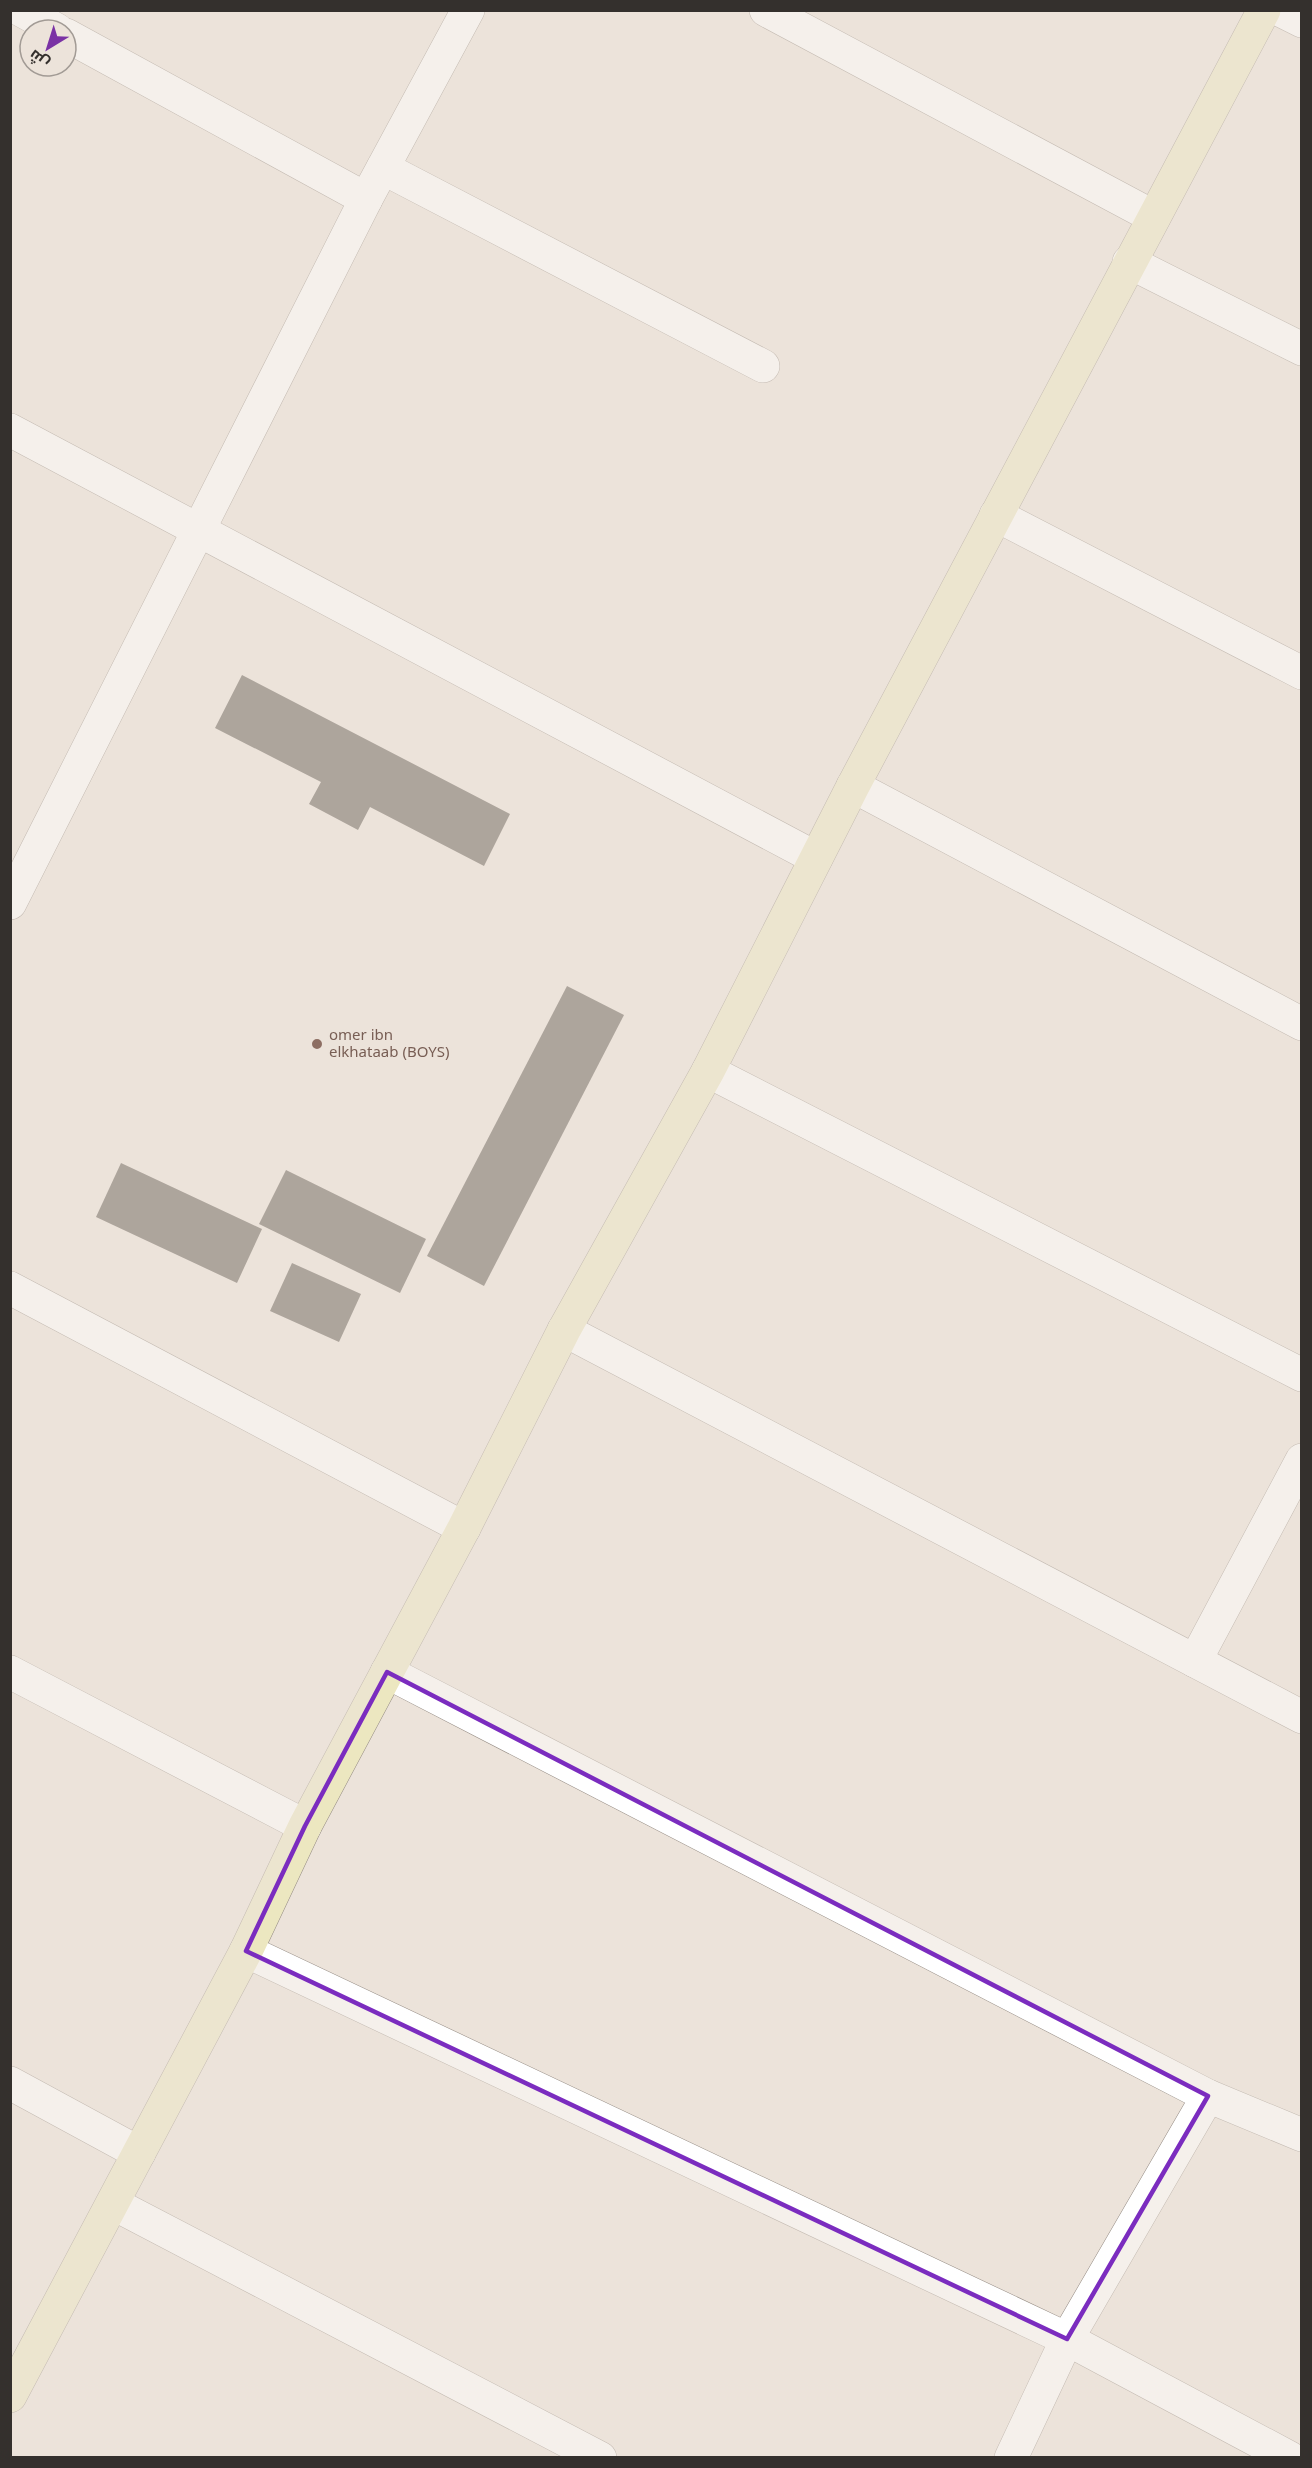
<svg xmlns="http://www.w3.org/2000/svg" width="1312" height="2468" viewBox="0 0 1312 2468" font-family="'Noto Sans',Cairo,sans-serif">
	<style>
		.building { fill: #605951 }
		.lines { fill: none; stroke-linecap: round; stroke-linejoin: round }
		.minor-casing { stroke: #948b83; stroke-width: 34 }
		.secondary-casing { stroke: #948b83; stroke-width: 34 }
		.minor { stroke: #fff; stroke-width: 33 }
		.secondary { stroke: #ece7c0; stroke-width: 33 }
		.marked { fill: none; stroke: #7b2cbf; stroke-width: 4.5; stroke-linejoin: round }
		.education-dot { fill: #8d6e63; stroke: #ece3da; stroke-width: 2 }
		.labels { text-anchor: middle; stroke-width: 6; stroke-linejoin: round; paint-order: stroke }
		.education-label { font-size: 15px; fill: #785e54; stroke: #ece3da; text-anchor: start }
	</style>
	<rect width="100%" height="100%" fill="#ece3da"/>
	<!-- building -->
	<g class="building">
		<path d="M242,675L510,814L484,866L370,807L358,830L309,804L321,782L215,728Z"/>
		<path d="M567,986L624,1015L484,1286L427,1256Z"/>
		<path d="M121,1163L262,1229L237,1283L96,1217Z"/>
		<path d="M286,1170L426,1239L400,1293L259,1224Z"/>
		<path d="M292,1263L361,1294L339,1342L270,1311Z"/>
	</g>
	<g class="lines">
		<defs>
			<g id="minor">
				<path d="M21,10L57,30"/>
				<path d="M766,10L1154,217"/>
				<path d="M1280,10L1302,21"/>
				<path d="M66,35L366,199"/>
				<path d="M383,168L763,366"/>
				<path d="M1129,262L1302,349"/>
				<path d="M10,430L816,858"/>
				<path d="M996,515L1302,673"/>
				<path d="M853,786L1302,1024"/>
				<path d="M10,903L366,199L468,10"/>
				<path d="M708,1071L1302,1375"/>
				<path d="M10,1288L464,1528"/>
				<path d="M564,1330L1302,1717"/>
				<path d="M1195,1661L1302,1460"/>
				<path d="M10,1672L305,1826"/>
				<path d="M387,1672L1208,2096L1302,2135"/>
				<path d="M246,1951L1067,2339L1290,2458"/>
				<path d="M10,2083L139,2153"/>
				<path d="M114,2204L600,2458"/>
				<path d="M1011,2458L1067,2339L1208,2096"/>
			</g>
			<path id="secondary" d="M10,2396L246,1951L305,1826L464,1528L564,1330L708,1071L853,786L1264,10"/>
		</defs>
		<!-- minor casing -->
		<use href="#minor" class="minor-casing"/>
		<!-- secondary casing -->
		<use href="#secondary" class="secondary-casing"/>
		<!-- minor -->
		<use href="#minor" class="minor"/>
		<!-- secondary -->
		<use href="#secondary" class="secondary"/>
	</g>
	<!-- marked area -->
	<path d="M0 0H1312V2468H0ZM387,1672L1208,2096L1067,2339L246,1951L305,1826Z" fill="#ece3da" fill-opacity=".55" fill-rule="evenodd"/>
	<path class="marked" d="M387,1672L1208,2096L1067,2339L246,1951L305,1826Z"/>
	<!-- markers -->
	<circle class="education-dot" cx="317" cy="1044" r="6"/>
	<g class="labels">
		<!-- education labels -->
		<g class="education-label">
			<text x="329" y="1040">omer ibn<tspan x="329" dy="17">elkhataab (BOYS)</tspan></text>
		</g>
	</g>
	<!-- border -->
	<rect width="1312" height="2468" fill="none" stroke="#34302d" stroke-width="24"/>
	<!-- north arrow -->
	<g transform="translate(48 48) rotate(218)"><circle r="28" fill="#ece3da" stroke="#a29b95" stroke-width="1.5"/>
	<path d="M0-4.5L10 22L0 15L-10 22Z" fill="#7a32a5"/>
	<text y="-9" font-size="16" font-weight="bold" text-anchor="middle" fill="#34302d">ش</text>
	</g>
</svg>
